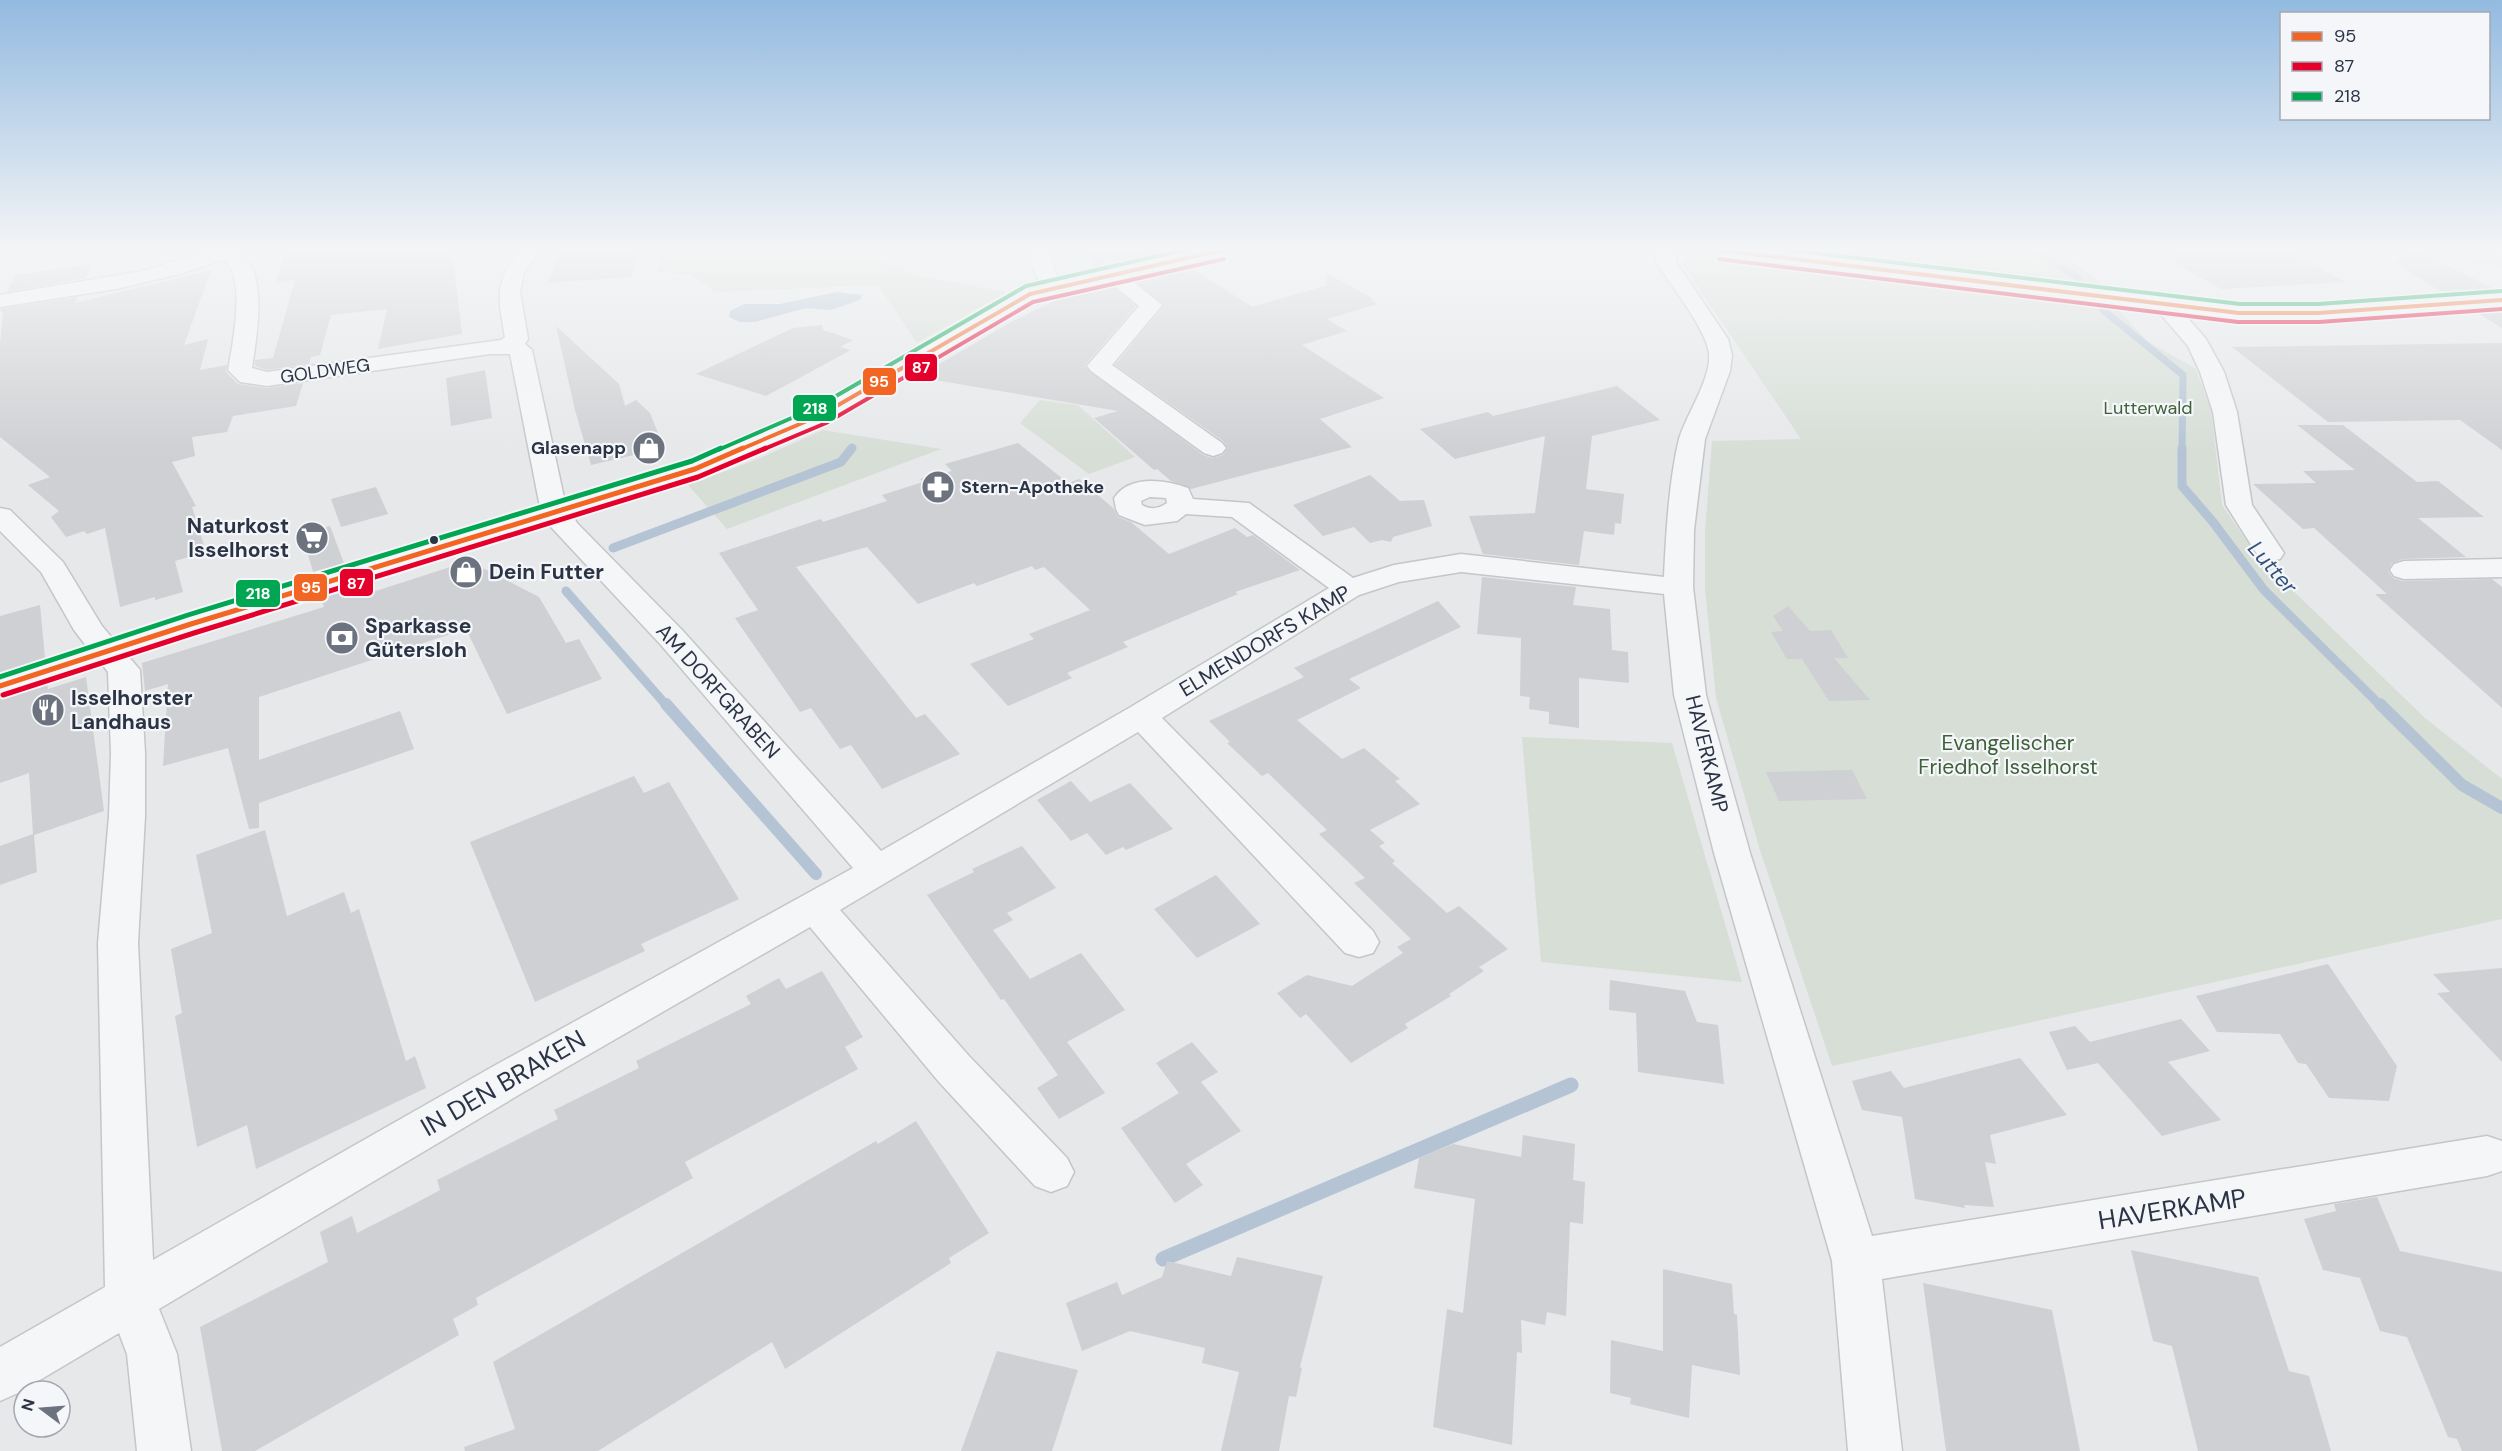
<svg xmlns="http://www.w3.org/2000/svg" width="2502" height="1451" viewBox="0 0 2502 1451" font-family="'DM Sans',sans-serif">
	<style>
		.green { fill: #d6ded6 }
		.water { fill: #b4c4d5 }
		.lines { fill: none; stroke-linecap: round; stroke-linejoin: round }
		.stream-far3 { stroke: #b4c4d5; stroke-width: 7 }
		.stream-far2 { stroke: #b4c4d5; stroke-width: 9 }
		.stream-far1 { stroke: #b4c4d5; stroke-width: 12 }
		.stream { stroke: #b4c4d5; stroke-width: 15 }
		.building { fill: #ced0d3 }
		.minor-casing { stroke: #c4c6c8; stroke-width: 3 }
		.tertiary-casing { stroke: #c4c6c8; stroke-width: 3 }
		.minor { fill: #f5f6f7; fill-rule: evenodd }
		.tertiary { fill: #f5f6f7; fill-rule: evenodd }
		.bus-1-far1-casing { stroke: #f4f6f9; stroke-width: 7 }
		.bus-1-casing { stroke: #f4f6f9; stroke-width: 9 }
		.bus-2-far1-casing { stroke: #f4f6f9; stroke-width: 7 }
		.bus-2-casing { stroke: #f4f6f9; stroke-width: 9 }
		.bus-3-far1-casing { stroke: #f4f6f9; stroke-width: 7 }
		.bus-3-casing { stroke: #f4f6f9; stroke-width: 9 }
		.bus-1-far1 { stroke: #f26522; stroke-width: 4 }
		.bus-1 { stroke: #f26522; stroke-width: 5 }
		.bus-2-far1 { stroke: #e4002b; stroke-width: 4 }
		.bus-2 { stroke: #e4002b; stroke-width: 5 }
		.bus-3-far1 { stroke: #00a651; stroke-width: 4 }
		.bus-3 { stroke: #00a651; stroke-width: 5 }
		.bus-dot { fill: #2b3445; stroke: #f4f6f9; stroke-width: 2 }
		.labels { text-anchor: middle; stroke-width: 4.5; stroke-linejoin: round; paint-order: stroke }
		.far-street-label { font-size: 18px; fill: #2b3445; stroke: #f4f6f9 }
		.far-park-label { font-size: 18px; fill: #3f6138; stroke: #f4f6f9 }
		.far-poi-label { font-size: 18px; font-weight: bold; fill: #2b3445; stroke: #f4f6f9; text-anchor: end }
		.poi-label { font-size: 21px; font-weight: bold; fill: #2b3445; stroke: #f4f6f9; text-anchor: start }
		.street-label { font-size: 21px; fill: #2b3445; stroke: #f4f6f9 }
		.park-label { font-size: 21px; fill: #3f6138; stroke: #f4f6f9 }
		.water-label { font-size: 22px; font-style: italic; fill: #34527a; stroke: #f4f6f9 }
		.near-street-label { font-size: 26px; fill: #2b3445; stroke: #f4f6f9 }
		.line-badge { stroke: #f4f6f9; stroke-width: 2 }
		.badge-label { font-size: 16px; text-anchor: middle; font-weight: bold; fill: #fff }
	</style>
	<rect width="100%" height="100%" fill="#e6e8ea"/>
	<!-- green -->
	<g class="green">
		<path d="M664,250H854L918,276L1006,292L917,343L878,285L715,292L691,274L657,272Z"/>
		<path d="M1792,250H2058L2107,287Z"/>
		<path d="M2365,250H2416L2502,260V267Z"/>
		<path d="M1688,254L2118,309L2147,341L2196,369L2211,410L2222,505L2257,556L2425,718L2502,779V919L1832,1066L1760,850L1716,698L1705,588V533L1712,441L1801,439L1683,265Z"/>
		<path d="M1040,400L1078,405L1135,457L1089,474L1020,423Z"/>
		<path d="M823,430L941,449L727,529L688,485L758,459Z"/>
		<path d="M1522,737L1672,743L1742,982L1541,962Z"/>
	</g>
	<!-- water -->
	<path class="water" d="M837,292L862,295L860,300L831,310L806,308L755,322H740L729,317L730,311L744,304H780Z"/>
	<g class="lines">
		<!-- stream-far3 -->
		<g class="stream-far3">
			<path d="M2034,250L2079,278"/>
			<path d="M2103,310L2183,375L2182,450"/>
			<path d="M850,450L852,448"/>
		</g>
		<!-- stream-far2 -->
		<g class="stream-far2">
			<path d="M2182,448V486L2213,522L2264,590L2381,706"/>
			<path d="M613,548L841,462L852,448"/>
			<path d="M566,591L667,706"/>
		</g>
		<!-- stream-far1 -->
		<g class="stream-far1">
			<path d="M666,704L816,874"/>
			<path d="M2380,704L2462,785L2502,808"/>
		</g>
		<!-- stream -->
		<path class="stream" d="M1163,1259L1571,1085"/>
	</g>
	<!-- building -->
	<g class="building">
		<path d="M285,250H452L462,334L378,349L387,309L331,315L320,355L311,357L309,364L267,370L255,366V360L273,358L295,280L276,283Z"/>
		<path d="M562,250H640L631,277L547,283Z"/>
		<path d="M1084,250H1163L1170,254L1096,271Z"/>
		<path d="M2227,250H2287L2345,282L2221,289L2161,255Z"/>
		<path d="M2404,250H2417L2500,292L2448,296L2396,264Z"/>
		<path d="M92,264L86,278L7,292L16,275Z"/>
		<path d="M1188,266L1252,307L1325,286L1328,274L1374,299L1371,300L1378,304L1327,319L1347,331L1302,345L1384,398L1320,419L1352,447L1191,489L1171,481L1157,469L1154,470L1094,418L1118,411L917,377L1011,322L1056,300L1108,289L1103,286L1109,284L1136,306L1085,365V367L1203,455L1212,458L1223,455L1228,448L1223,441L1115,365L1164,305L1133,279Z"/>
		<path d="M211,270L184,345L208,339L200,370L227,365L226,372L238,384L267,388L303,383L296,406L233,416L227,432L192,437L195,456L172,462L196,506L192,507L206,552L175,561L183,592L155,600V597L120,607L105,528L87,534L84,531L66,537L51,517L59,511L28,485L50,477L0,437V344L3,314L0,309L78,297L75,303Z"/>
		<path d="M2502,308V328L2473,310Z"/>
		<path d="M822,325L823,330L853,340L840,347L851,350L766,396L696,374L793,328Z"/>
		<path d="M556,326L619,384L625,406L636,400L650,413L664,448L591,465L575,410Z"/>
		<path d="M2502,343V450L2460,420L2328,422L2232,347Z"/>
		<path d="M485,370L492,418L451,426L446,378Z"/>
		<path d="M1617,386L1660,420L1592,436L1586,489L1624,494L1621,524L1615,523L1614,535L1584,531L1579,565L1483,554L1469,516L1535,513L1545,436L1455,459L1420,429L1488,412L1493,416Z"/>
		<path d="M2297,425H2343L2417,482L2438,481L2484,517L2418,518L2466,557L2403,559L2392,563L2388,571L2393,578L2403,581L2492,579L2502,587V708L2375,594H2387L2314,528L2303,529L2253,484L2316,483L2303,471L2355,470Z"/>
		<path d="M1018,443L1068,483L1079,479L1113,508L1118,517L1131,522L1169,554L1235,528L1247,537L1253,535L1300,570L1235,592L1238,594L1123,642L1128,647L1067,673L1072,678L1008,706L970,664L1034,639L1029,634L1090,610L1044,567L1035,570L1032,566L977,586L974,583L918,604L867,547L796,567L916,718L925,714L960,754L882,789L851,745L840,749L811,708L800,712L780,683L735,618L758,610L719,553L821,519L823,522L887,501L882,495L923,482L920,479L952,471L945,464Z"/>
		<path d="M1370,475L1400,501L1424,500L1432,526L1393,537L1391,542L1382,540L1370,543L1354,527L1323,536L1293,505Z"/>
		<path d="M376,487L388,514L341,527L331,499Z"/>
		<path d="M330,526L345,566L314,575L302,534Z"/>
		<path d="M469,561L539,597L566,643L579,639L602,679L507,714L466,629L259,697V760L400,711L414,749L259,803V828L249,829L228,748L163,766L168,684L145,691L142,663L324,607L320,596L352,586L357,597Z"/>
		<path d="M1482,577L1576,587L1573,605L1610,609L1612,650L1628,652L1629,683L1579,678V728L1549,724V712L1529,709L1530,697L1520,696L1521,638L1477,634Z"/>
		<path d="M1438,601L1461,627L1349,679L1361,688L1297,720L1342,759L1364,748L1400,779L1395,781L1420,804L1370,830L1385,843L1379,846L1395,861L1392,863L1447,913L1459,906L1508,949L1479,967L1484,971L1449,994L1451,996L1405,1024L1408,1028L1351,1063L1306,1014L1300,1018L1277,993L1307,975L1352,986L1403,953L1397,947L1411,939L1354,883L1365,878L1319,834L1327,830L1268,773L1262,776L1227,743L1230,742L1209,721L1304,677L1294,668Z"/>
		<path d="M40,605L45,658L0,673V616Z"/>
		<path d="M1788,606L1810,631L1831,630L1848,658H1834L1870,700L1829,701L1802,659H1787L1771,632L1783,631L1773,616Z"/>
		<path d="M86,677L104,811L34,835L37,872L0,885V846L33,834L29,773L0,783V698L47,683L48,689Z"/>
		<path d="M1852,770L1867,799L1779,801L1766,772Z"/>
		<path d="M634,776L644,793L669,782L739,899L641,944L645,951L535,1002L470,842Z"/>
		<path d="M1071,781L1090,802L1130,783L1173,829L1126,850L1123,847L1106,855L1087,833L1071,841L1037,800Z"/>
		<path d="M265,830L287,916L344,892L351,913L359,909L406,1061L415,1056L426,1088L256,1169L247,1125L197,1147L175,1016L182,1013L171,949L212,933L196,855Z"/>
		<path d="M1022,846L1056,888L1007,913L1013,920L993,930L1030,979L1081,953L1125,1010L1067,1042L1105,1093L1059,1119L1037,1088L1058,1075L1004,999L1001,1000L927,895L974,872L972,869Z"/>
		<path d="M1216,875L1260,924L1197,958L1154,909Z"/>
		<path d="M2328,964L2397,1066L2389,1101L2329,1098L2306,1064L2298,1063L2280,1034L2217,1032L2196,996Z"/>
		<path d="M2502,968V1062L2437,993L2450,992L2433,974Z"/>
		<path d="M822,971L863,1037L845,1047L858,1069L685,1162L693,1178L476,1298L478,1305L453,1319L459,1335L255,1451H222L200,1327L328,1262L320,1232L352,1216L357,1233L416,1203L440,1190L437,1180L558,1119L554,1110L639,1068L636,1061L751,1004L746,996L779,978L786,989Z"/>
		<path d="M1610,980L1685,991L1697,1022L1718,1025L1724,1084L1638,1072L1636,1013L1609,1010Z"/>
		<path d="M2181,1019L2210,1051L2168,1062L2221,1120L2162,1136L2098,1063L2067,1070L2049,1032L2075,1026L2090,1042Z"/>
		<path d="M1192,1042L1218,1072L1201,1082L1241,1131L1186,1164L1203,1185L1175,1203L1121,1128L1179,1093L1156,1063Z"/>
		<path d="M2020,1058L2067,1115L1990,1135L1996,1164L1985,1162L1994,1207L1964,1205L1965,1208L1915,1199L1902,1117L1862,1110L1852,1081L1891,1071L1904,1088Z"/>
		<path d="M916,1121L989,1233L949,1258L951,1263L785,1369L772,1342L598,1451H465L464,1447L515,1429L493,1362L876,1141L878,1144Z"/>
		<path d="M1523,1135L1575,1144L1573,1180L1585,1182L1583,1224L1570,1222L1566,1316L1547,1312L1545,1325L1521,1320L1522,1353L1517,1352L1512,1445L1433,1427L1447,1309L1463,1313L1475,1199L1414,1188L1419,1158L1453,1144L1521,1157Z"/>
		<path d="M2377,1197L2400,1251L2502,1272V1451H2462L2457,1439L2448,1437L2407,1337L2380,1331L2360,1278L2323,1270L2304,1219L2336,1211L2334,1204Z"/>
		<path d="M2131,1250L2258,1277L2289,1371L2309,1376L2331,1451H2198L2172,1346L2153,1341Z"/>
		<path d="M1237,1257L1323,1276L1300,1367L1302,1368L1296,1397L1289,1396L1279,1451H1221L1239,1372L1202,1363L1205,1348L1130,1331L1082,1351L1066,1303L1117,1282L1122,1295L1162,1277L1167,1261L1231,1276Z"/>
		<path d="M1663,1269L1732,1284L1734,1314L1737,1315L1740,1375L1692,1365L1689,1418L1630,1404L1631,1398L1610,1393L1611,1340L1663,1351Z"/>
		<path d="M1923,1283L2052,1310L2080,1451H1946Z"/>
		<path d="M997,1351L1078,1370L1052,1451H961Z"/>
	</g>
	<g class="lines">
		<defs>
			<g id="minor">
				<path d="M211,250H238L237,251C270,269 256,338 252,368L267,372L501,340L505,337C498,298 494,282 520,250H540L524,273L520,292L528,339L525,344L532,350L565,502L577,523L683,631L881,851L1129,708L1329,588L1232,517L1186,514L1177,521L1145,525L1119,515L1116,509L1114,498C1130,474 1166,480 1188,488L1193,499L1249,503L1353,578L1394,565L1461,554L1664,577C1666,534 1669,480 1679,439C1686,415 1712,378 1709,353C1706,329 1670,284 1656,262L1657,250H1677L1676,262L1728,339L1732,355L1730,371L1705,439L1694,530L1693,587L1706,695L1750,853L1872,1236L2487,1136L2502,1141V1171L2487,1176L1882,1279L1902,1451H1848L1832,1261L1714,853L1674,695L1664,594L1461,572L1399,582L1359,595L1162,718L1373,931L1379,942L1373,953L1359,957L1345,953L1138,732L840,910L969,1056L1067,1158L1074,1172L1067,1186L1051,1192L1035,1186L939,1082L810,927L522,1093L159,1309L177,1354L191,1451H137L127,1354L119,1333L18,1393L0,1401V1347L105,1287L98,943L109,816L111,753L108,672L92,651L96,644L107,641L118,644L140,670L145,753V816L138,943L153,1260L492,1067L853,868L661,645L551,527L539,502L510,354H490L267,386L240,382L228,370C232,347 248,271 222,260L180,274L116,289L0,307V295L143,271ZM1150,497L1166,498L1167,503C1158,509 1151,510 1142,505L1141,501Z"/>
				<path d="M1029,250H1049L1056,275L1067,287L1064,291C1040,297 1032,269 1029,250Z"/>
				<path d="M1113,269L1120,271L1162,305L1112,365L1222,443L1226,448L1222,453L1213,456L1204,453L1091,371L1087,366L1139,306L1106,279L1103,275L1106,271Z"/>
				<path d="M2163,298L2171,299L2206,339L2224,372L2237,412L2252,505L2284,553L2280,559L2270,561L2260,559L2226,505L2213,412L2200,372L2188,346L2152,304L2155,299Z"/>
				<path d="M2502,559V577L2404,579L2394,576L2390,570L2394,564L2404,561Z"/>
			</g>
			<g id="tertiary">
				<path d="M1198,250H1232L1229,254L1037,299L830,420L704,474L202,630L0,696V675L87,647L74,630L41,572L0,531V508L10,510L63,562L102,626L113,639L686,464L812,410L1023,290Z"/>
				<path d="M1710,250H1766L2239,307H2318L2502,294V306L2318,319H2239L1720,256L1713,254Z"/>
			</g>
		</defs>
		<!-- minor casing -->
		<use href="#minor" class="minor-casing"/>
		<!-- tertiary casing -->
		<use href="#tertiary" class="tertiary-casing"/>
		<!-- minor -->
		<use href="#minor" class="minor"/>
		<!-- tertiary -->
		<use href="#tertiary" class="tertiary"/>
		<defs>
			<g id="bus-1-far1">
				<path d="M1720,250L2239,313H2318L2502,300"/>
				<path d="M739,450L821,415L1030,294L1222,250"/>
			</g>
			<path id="bus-1" d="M0,686L191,624L695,469L743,448"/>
			<g id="bus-2-far1">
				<path d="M1719,259L2238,322H2319L2502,309"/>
				<path d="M762,450L826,423L1033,302L1224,259"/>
			</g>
			<path id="bus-2" d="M3,695L194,633L698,477L766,448"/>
			<g id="bus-3-far1">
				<path d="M1791,250L2240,304H2318L2501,291"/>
				<path d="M718,450L817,407L1026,286L1184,250"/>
			</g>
			<path id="bus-3" d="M0,677L188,615L692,461L721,448"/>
		</defs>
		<!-- bus-1-far1 casing -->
		<use href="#bus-1-far1" class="bus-1-far1-casing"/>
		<!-- bus-1 casing -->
		<use href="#bus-1" class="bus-1-casing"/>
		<!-- bus-2-far1 casing -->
		<use href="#bus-2-far1" class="bus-2-far1-casing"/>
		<!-- bus-2 casing -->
		<use href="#bus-2" class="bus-2-casing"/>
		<!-- bus-3-far1 casing -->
		<use href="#bus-3-far1" class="bus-3-far1-casing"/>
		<!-- bus-3 casing -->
		<use href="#bus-3" class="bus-3-casing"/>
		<!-- bus-1-far1 -->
		<use href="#bus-1-far1" class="bus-1-far1"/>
		<!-- bus-1 -->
		<use href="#bus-1" class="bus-1"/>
		<!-- bus-2-far1 -->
		<use href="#bus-2-far1" class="bus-2-far1"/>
		<!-- bus-2 -->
		<use href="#bus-2" class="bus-2"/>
		<!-- bus-3-far1 -->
		<use href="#bus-3-far1" class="bus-3-far1"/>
		<!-- bus-3 -->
		<use href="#bus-3" class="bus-3"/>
	</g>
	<!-- sky -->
	<linearGradient id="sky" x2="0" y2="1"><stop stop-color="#93bae0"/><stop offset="0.55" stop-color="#f4f5f6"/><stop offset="1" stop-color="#f4f5f6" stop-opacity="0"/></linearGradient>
	<rect width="2502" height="453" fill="url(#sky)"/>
	<!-- icons -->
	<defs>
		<symbol id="shop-disc" viewBox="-11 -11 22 22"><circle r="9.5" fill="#6c737f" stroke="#f4f6f9"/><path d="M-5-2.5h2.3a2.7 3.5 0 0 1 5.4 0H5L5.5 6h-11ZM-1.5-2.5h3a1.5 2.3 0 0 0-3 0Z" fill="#fff"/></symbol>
		<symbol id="pharmacy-disc" viewBox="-11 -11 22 22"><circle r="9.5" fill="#6c737f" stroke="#f4f6f9"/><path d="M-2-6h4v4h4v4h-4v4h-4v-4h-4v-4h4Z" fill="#fff"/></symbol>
		<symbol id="supermarket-disc" viewBox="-11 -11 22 22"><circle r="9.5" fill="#6c737f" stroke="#f4f6f9"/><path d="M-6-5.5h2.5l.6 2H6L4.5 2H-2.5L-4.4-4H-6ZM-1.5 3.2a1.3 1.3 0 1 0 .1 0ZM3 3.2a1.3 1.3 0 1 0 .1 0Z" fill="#fff"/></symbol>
		<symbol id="bank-disc" viewBox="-11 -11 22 22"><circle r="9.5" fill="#6c737f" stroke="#f4f6f9"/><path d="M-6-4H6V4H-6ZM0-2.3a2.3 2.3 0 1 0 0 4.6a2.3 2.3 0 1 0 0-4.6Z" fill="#fff"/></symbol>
		<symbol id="restaurant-disc" viewBox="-11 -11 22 22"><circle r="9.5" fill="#6c737f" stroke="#f4f6f9"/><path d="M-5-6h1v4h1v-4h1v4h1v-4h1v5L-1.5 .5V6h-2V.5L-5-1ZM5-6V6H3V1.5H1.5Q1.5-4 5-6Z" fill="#fff"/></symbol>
	</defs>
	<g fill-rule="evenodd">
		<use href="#shop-disc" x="630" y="429" width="38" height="38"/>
		<use href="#pharmacy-disc" x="919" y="468" width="38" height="38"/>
		<use href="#supermarket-disc" x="293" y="519" width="38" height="38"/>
		<use href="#shop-disc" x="447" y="553" width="38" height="38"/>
		<use href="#bank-disc" x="323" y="619" width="38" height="38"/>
		<use href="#restaurant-disc" x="29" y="691" width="38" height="38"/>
	</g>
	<!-- markers -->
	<circle class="bus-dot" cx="434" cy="540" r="5"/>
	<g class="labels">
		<!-- far-street labels -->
		<g class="far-street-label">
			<text transform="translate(325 371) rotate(-8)" y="6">GOLDWEG</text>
		</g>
		<!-- far-park labels -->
		<g class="far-park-label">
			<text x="2148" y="414">Lutterwald</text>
		</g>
		<!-- far-poi labels -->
		<g class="far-poi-label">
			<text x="626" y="454">Glasenapp</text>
			<text x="961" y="493" text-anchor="start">Stern-Apotheke</text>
		</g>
		<!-- poi labels -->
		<g class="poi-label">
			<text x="289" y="533" text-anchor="end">Naturkost<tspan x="289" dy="24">Isselhorst</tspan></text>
			<text x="489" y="579">Dein Futter</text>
			<text x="365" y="633">Sparkasse<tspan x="365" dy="24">Gütersloh</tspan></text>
			<text x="71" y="705">Isselhorster<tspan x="71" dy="24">Landhaus</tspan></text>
		</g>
		<!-- street labels -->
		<g class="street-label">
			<text transform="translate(1265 641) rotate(-31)" y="7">ELMENDORFS KAMP</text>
			<text transform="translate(718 691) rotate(48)" y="7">AM DORFGRABEN</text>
			<text transform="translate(1707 754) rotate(76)" y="7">HAVERKAMP</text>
		</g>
		<!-- park labels -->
		<g class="park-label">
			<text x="2008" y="750">Evangelischer<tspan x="2008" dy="24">Friedhof Isselhorst</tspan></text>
		</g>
		<!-- water labels -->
		<g class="water-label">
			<text transform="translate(2273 567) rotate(49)" y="8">Lutter</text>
		</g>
		<!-- near-street labels -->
		<g class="near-street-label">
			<text transform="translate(503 1083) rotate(-30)" y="9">IN DEN BRAKEN</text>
			<text transform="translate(2172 1209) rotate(-9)" y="9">HAVERKAMP</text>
		</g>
	</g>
	<g class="line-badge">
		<rect x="904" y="353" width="34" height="29" rx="6" fill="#e4002b"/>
		<rect x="862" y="367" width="35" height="29" rx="6" fill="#f26522"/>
		<rect x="792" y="394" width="45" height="28" rx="6" fill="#00a651"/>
		<rect x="339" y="568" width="35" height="29" rx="6" fill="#e4002b"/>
		<rect x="293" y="573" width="35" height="29" rx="6" fill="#f26522"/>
		<rect x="235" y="579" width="46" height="29" rx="6" fill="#00a651"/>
	</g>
	<g class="badge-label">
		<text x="921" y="373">87</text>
		<text x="879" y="387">95</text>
		<text x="815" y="414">218</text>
		<text x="356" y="589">87</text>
		<text x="311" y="593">95</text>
		<text x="258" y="599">218</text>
	</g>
	<!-- legend -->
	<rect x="2280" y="12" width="210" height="108" fill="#f4f6f9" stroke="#a4a8b1" stroke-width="1.5"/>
	<rect x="2292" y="32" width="30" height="9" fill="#f26522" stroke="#a4a8b1" stroke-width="1.5"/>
	<text x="2334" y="42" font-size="18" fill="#2b3445">95</text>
	<rect x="2292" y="62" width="30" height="9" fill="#e4002b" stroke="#a4a8b1" stroke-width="1.5"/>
	<text x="2334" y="72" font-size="18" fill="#2b3445">87</text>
	<rect x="2292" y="92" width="30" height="9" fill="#00a651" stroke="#a4a8b1" stroke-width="1.5"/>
	<text x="2334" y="102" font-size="18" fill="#2b3445">218</text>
	<!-- north arrow -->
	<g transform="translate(42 1409) rotate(286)"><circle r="28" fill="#f4f6f9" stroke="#a4a8b1" stroke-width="1.5"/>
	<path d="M0-4.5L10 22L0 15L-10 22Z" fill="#6c737f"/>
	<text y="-9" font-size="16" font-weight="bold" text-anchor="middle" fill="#2b3445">N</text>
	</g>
</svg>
